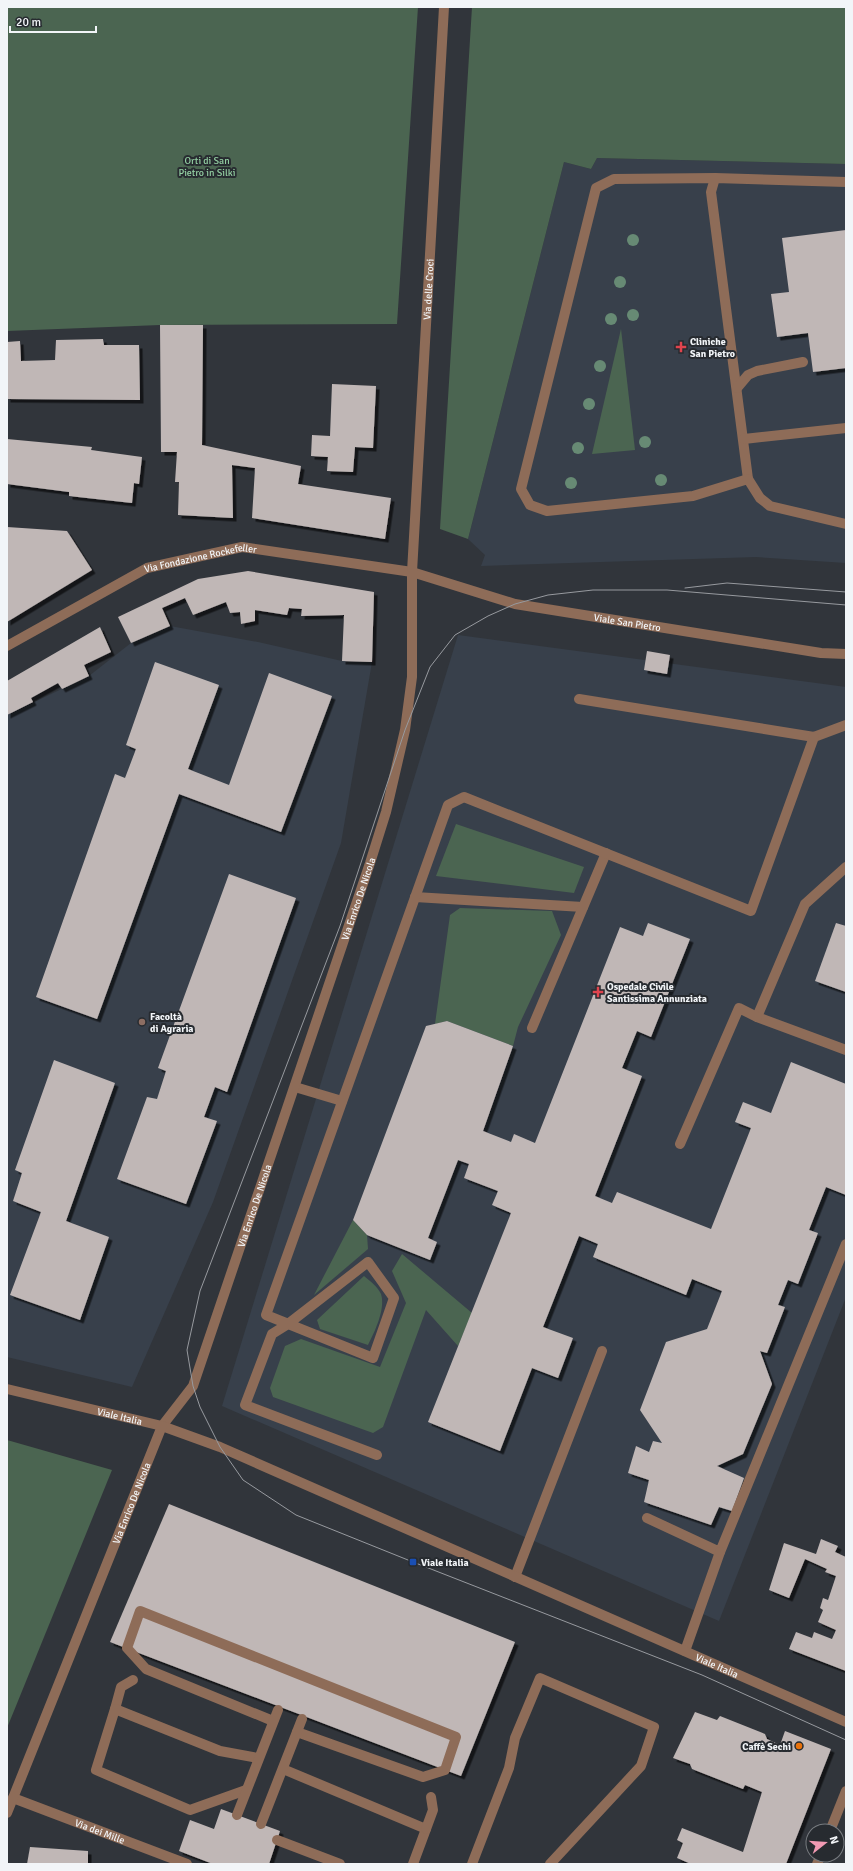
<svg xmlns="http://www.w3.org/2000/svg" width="853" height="1871" viewBox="0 0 853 1871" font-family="Signika,sans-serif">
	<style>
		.built { fill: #38404b }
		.green { fill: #4b6551 }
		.building { fill: #c0b7b6; filter: url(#shadow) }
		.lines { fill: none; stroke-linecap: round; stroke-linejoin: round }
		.service { stroke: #8e6c58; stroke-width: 10 }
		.minor { stroke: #8e6c58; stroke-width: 10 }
		.tertiary { stroke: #8e6c58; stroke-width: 10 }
		.tram { stroke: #979a9f; stroke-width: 1 }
		.tree { fill: #678a74 }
		.health-dot { fill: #e0444e; stroke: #272b30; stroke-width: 1.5 }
		.education-dot { fill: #8d6e63; stroke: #272b30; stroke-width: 1.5 }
		.transit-dot { fill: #1a4fb4; stroke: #272b30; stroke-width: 1.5 }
		.food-dot { fill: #e8710a; stroke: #272b30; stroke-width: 1.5 }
		.labels { text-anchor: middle; stroke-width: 4; stroke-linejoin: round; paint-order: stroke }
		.park-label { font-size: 10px; fill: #94d0a3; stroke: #272b30 }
		.street-label { font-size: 10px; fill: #f2f5f8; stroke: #272b30 }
		.poi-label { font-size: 10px; font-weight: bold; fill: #f2f5f8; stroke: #272b30; text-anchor: start }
	</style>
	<defs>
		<filter id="shadow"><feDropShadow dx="3.5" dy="3.5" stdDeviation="0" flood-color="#0009"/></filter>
	</defs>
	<rect width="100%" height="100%" fill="#31353b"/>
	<!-- built -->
	<g class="built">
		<path d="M597,158L846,164V563L756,557L481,566L485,555L468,539L564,162L591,169Z"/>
		<path d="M170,626L258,642L342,661L372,662L341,843L213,1202L132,1387L7,1357V715L89,676L131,643Z"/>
		<path d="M458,635L846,687V1297L719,1621L222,1406Z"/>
	</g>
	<!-- green -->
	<g class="green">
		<path d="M7,7H418L397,324L160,325L7,331Z"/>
		<path d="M472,7H846V164L597,158L591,169L564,162L468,539L440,529Z"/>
		<path d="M621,329L635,450L592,454Z"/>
		<path d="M456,824L584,867L574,893L436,876Z"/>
		<path d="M460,908L552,911L561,935L518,1027L513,1046L447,1021L435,1024L450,915Z"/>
		<path d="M353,1220L367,1235L368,1249L314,1295Z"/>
		<path d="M402,1254L472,1313L458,1346L426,1310L383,1427L373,1433L273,1397L270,1388L285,1346L301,1339L380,1367L406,1303L392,1271Z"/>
		<path d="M364,1276C370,1281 378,1287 381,1294C386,1309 374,1333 368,1345L320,1329L317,1320Z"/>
		<path d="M7,1440L112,1470L7,1728Z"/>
	</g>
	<!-- building -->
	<g class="building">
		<path d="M846,230V368L813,372L808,333L777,337L771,294L789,292L782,238Z"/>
		<path d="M160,325H203L202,445L301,466L298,484L391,498L385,539L252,518L255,468L232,465L233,518L178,515L179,482H175L177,452H161Z"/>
		<path d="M103,339L104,345H139L140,400L7,399V342L20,341L21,361L55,360L56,340Z"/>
		<path d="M332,384L376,386L373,448L355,447L353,472L327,471L328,457L311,456L312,435L330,436Z"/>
		<path d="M7,439L92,447L91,450L142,457L139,484L134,483L132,503L69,496V492L7,484Z"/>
		<path d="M7,527L67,531L92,570L7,622Z"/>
		<path d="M248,571L374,592L372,662L342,661L344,615L301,616L302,609L289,608L287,615L255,610V621L241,624L240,612L230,613L226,602L193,615L185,598L162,608L170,626L131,643L118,617L198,579Z"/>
		<path d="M100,627L111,652L84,665L89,676L62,689L58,683L31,698L33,702L7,715V681Z"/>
		<path d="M647,651L670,655L667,674L644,670Z"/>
		<path d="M155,662L219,685L188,769L229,785L269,673L332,696L281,832L179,794L97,1019L36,997L115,774L125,778L136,749L126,745Z"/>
		<path d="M229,874L296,898L227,1092L215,1087L204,1117L217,1121L186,1204L117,1179L147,1097L157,1099L166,1071L158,1068Z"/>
		<path d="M648,923L690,939L651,1037L637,1031L622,1068L642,1076L595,1196L612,1203L617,1192L711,1229L751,1128L735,1122L743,1102L771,1113L791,1062L846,1084V1195L826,1187L809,1230L818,1233L798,1284L788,1280L778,1305L785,1307L767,1353L760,1351L772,1384L743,1454L717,1466L744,1478L732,1511L719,1507L711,1525L644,1502L649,1480L628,1473L636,1446L649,1452L653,1441L662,1443L640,1410L666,1342L707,1329L722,1291L692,1279L686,1295L593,1257L598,1244L579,1236L543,1327L573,1338L558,1378L532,1368L500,1451L428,1422L511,1213L492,1205L498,1191L464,1178L469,1164L458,1160L428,1238L437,1242L430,1260L367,1235L353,1220L426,1026L447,1021L513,1046L483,1131L511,1142L514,1134L535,1143L620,927L643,936Z"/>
		<path d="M836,923L846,926V992L815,981Z"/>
		<path d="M54,1060L115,1083L66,1221L109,1237L80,1320L10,1295L41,1212L13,1201L22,1173L15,1170Z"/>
		<path d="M169,1504L515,1642L461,1776L110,1642Z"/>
		<path d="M821,1539L838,1546L835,1552L846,1557V1671L789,1649L796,1632L812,1638L814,1632L832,1639L836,1630L818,1622L823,1610L820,1608L823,1598L828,1600L836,1576L825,1572L827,1569L805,1559L789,1598L769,1590L784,1543L816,1554Z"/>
		<path d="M695,1712L717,1720L720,1716L765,1734L767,1739L780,1745L785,1731L831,1749L786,1864H691L677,1858L683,1843L677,1840L682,1828L743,1852L762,1792L745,1785L743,1789L692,1769L690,1764L673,1758Z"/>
		<path d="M221,1809L280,1831L269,1864H213L179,1851L190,1820L214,1829Z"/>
		<path d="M30,1847L88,1851V1864H27Z"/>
	</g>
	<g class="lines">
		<!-- service -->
		<g class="service">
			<path d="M715,178L711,192L748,479"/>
			<path d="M846,182L715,178L614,179L596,188L521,489L530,505L547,511L693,496L748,479L760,498L770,506L846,524"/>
			<path d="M737,388L748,375L757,371L803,362"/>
			<path d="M744,439L846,428"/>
			<path d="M579,699L814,737L846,725"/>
			<path d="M846,867L805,904L757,1017L846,1050"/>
			<path d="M415,897L583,907"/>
			<path d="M532,1028L606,853"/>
			<path d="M295,1087L342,1101"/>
			<path d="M680,1144L739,1008L757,1017"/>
			<path d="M377,1455L245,1405L272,1334L288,1324L368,1262L394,1298L373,1358L266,1315L448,805L464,797L751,911L814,737"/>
			<path d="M647,1518L720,1552L846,1244"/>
			<path d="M515,1577L602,1351"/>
			<path d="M685,1651L720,1552"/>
			<path d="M115,1709L121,1687L133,1680"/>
			<path d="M273,1721L146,1669L127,1648L140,1611L456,1737L445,1770L423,1777L297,1732"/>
			<path d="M283,1769L426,1829L413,1864"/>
			<path d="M246,1790L190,1810L96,1770L115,1709L220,1751L258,1758"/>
			<path d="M237,1815L278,1710"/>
			<path d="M261,1824L302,1719"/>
			<path d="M426,1829L433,1810L431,1797"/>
			<path d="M277,1840L340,1864"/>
			<path d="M472,1864L509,1768L515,1738L540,1678L654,1727L641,1766L550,1864"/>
		</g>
		<!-- minor -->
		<g class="minor">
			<path id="s1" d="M7,646L147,568L242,547L412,572L515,604L821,653L846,654"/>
			<path id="s2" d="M162,1426L193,1386L370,863L386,812L405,730L412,677V572L444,7"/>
			<path d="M830,1831L846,1791"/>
			<path d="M817,1864L821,1855"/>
		</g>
		<!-- tertiary -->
		<g class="tertiary">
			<path id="s3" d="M7,1389L162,1426L220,1447L846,1722"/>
			<path id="s4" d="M13,1798L187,1864"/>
			<path id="s5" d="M7,1813L162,1426"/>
		</g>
		<!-- tram -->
		<g class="tram">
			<path d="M685,588L727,583L846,592"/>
			<path d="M846,605L667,590H593L548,595L515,604L488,616L455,635L430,667L405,730L340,926L200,1291L187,1350L193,1386L200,1407L220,1447L243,1480L296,1515L413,1562L702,1675L846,1740"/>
		</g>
	</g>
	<!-- trees -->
	<g class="tree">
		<circle cx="633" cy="240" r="6"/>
		<circle cx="620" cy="282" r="6"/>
		<circle cx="633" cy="315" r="6"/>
		<circle cx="611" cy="319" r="6"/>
		<circle cx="600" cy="366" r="6"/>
		<circle cx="589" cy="404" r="6"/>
		<circle cx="645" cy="442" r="6"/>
		<circle cx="578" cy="448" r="6"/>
		<circle cx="661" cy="480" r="6"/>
		<circle cx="571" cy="483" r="6"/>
	</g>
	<!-- markers -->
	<g class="health-dot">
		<path d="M679 341h4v4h4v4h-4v4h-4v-4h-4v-4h4z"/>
		<path d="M596 986h4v4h4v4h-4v4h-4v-4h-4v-4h4z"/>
	</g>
	<circle class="education-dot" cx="142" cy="1022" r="4"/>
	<rect class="transit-dot" x="409" y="1558" width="8" height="8" rx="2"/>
	<circle class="food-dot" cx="799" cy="1746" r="4"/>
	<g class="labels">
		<!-- park labels -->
		<g class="park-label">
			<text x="207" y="164">Orti di San<tspan x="207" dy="12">Pietro in Silki</tspan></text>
		</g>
		<!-- street labels -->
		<g class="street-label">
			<text dy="4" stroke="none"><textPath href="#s2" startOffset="1182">Via delle Croci</textPath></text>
			<text dy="4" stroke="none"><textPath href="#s1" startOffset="215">Via Fondazione Rockefeller</textPath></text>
			<text dy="4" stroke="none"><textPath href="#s1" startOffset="651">Viale San Pietro</textPath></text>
			<text dy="4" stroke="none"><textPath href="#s2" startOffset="565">Via Enrico De Nicola</textPath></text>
			<text dy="4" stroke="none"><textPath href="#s2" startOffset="241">Via Enrico De Nicola</textPath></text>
			<text dy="4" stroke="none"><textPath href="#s3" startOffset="116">Viale Italia</textPath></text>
			<text dy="4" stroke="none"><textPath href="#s5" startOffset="334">Via Enrico De Nicola</textPath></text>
			<text dy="4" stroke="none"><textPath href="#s3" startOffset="764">Viale Italia</textPath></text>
			<text dy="4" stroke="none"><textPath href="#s4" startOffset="93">Via dei Mille</textPath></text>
		</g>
		<!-- poi labels -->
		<g class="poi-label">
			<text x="690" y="345">Cliniche<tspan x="690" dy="12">San Pietro</tspan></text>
			<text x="607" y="990">Ospedale Civile<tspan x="607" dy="12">Santissima Annunziata</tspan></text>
			<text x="150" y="1020">Facoltà<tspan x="150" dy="12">di Agraria</tspan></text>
			<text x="421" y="1566">Viale Italia</text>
			<text x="791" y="1750" text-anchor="end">Caffè Sechi</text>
		</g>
	</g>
	<!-- border -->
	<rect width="853" height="1871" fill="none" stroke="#f2f5f8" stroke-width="16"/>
	<!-- north arrow -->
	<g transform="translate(825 1843) rotate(73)"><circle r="19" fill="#272b30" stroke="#787c80"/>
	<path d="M0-3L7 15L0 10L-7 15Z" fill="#f19ab3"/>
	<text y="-6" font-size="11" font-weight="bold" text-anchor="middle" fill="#f2f5f8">N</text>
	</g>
	<!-- scale -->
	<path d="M10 26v6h86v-6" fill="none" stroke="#f2f5f8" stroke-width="2"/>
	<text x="16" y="26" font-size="12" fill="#f2f5f8" stroke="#272b30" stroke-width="3" paint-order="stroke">20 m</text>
</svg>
